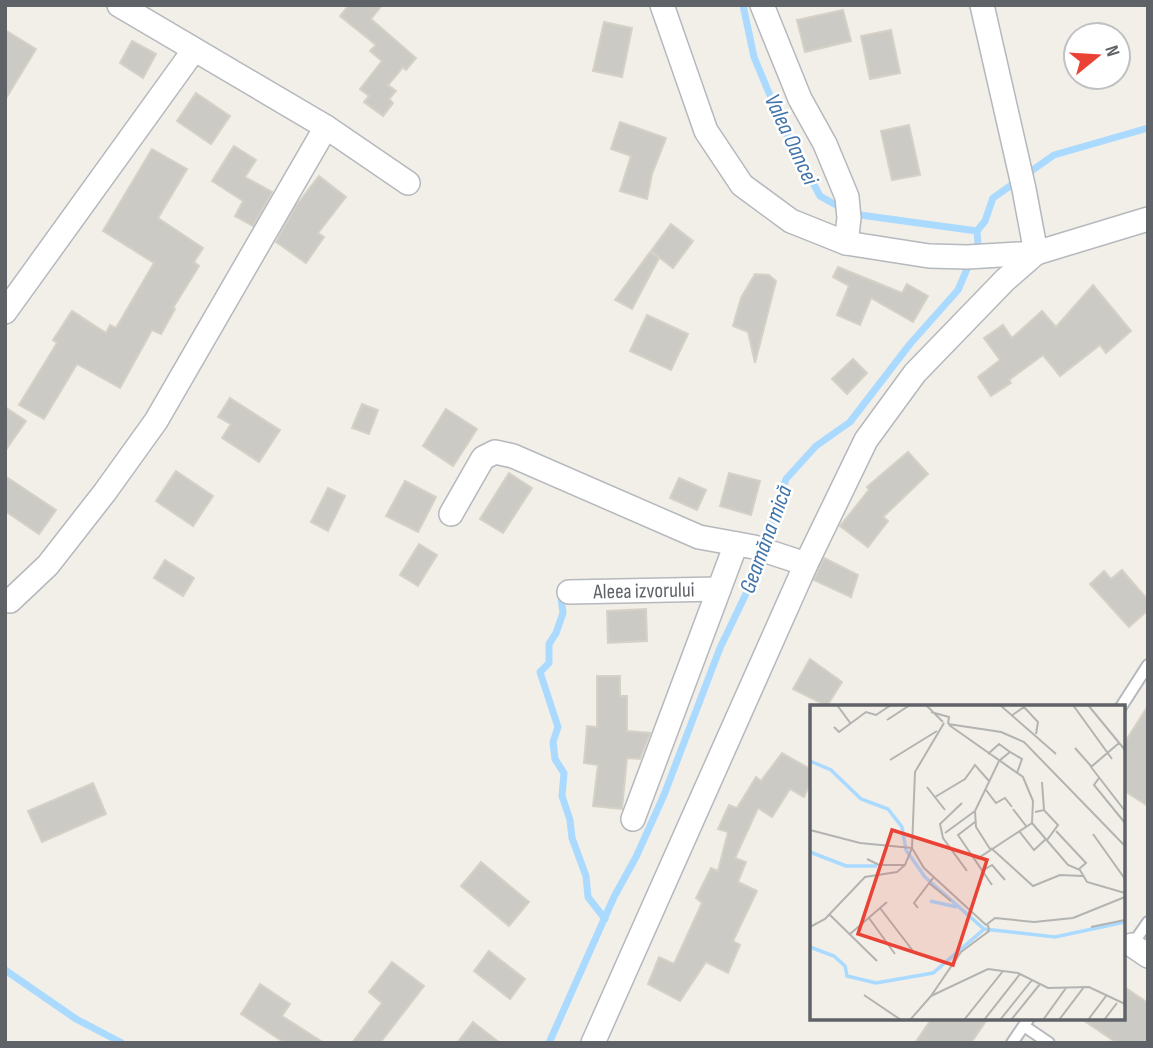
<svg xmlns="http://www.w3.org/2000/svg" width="1153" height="1048" viewBox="0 0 1153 1048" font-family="'Sofia Sans Condensed',sans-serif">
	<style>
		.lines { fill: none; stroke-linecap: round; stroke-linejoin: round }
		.stream { stroke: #aadaff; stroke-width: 7 }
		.building { fill: #cccac5; stroke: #d6d1c6; stroke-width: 2 }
		.lane-casing { stroke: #b5b8bc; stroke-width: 14 }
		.street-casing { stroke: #b5b8bc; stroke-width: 26 }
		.lane { stroke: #fff; stroke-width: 10 }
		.street { stroke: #fff; stroke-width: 23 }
		.labels { text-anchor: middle; stroke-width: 5; stroke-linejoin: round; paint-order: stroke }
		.street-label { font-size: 21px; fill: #5f6368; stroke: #fff }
		.water-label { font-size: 23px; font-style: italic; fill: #4174aa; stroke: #fff }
		.inset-river { fill: none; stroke: #aadaff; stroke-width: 3.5 }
		.inset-road { fill: none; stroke: #b3b3b1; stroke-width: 2 }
		.view { fill: #ea4335; fill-opacity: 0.15; stroke: #ea4335; stroke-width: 3.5 }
		.inset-edge { fill: none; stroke: #5f6368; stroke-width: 3.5 }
	</style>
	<rect width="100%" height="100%" fill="#f1efe8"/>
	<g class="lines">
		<!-- stream -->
		<g class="stream">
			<path d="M743,5L754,57L784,129L820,196L843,209"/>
			<path d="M853,214L977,231"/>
			<path d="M975,251L978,244L977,231L985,221L993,198L1054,155L1148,128"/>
			<path d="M561,598L563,613L556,633L549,644V663L540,672L558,727L553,742L555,759L564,773L562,796L570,820L572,838L586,876L588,897L605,919"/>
			<path d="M5,970L76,1019L122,1043"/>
			<path d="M549,1043L614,897L636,857L664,795L720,648L755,575L786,479L816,446L850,422L910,344L958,290L970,262"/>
		</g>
	</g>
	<!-- building -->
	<g class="building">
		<path d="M349,5H382L371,19L416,58L406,70L403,67L388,85L396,91L389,99L393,103L383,116L364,102L369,96L360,89L382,61L370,51L376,45L340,16Z"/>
		<path d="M843,10L851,41L805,52L797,20Z"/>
		<path d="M604,22L632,28L622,77L593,71Z"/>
		<path d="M5,30L36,49L5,100Z"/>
		<path d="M891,30L900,73L870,79L861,36Z"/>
		<path d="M132,41L156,54L143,78L120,63Z"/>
		<path d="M196,93L230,116L211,144L177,121Z"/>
		<path d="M620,122L666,138L652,174L647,199L620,191L631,156L611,149Z"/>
		<path d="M909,125L920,175L892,180L881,131Z"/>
		<path d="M234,146L256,160L245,177L272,192L253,226L235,216L243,201L212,181Z"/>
		<path d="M152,149L187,169L158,218L203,248L194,262L199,266L173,308L175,309L161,334L152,330L120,388L77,364L44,419L19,405L57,343L53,340L72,311L106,333L110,325L116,328L154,263L103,231Z"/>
		<path d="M319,176L346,197L318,233L324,237L306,263L276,242L296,206Z"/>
		<path d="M671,224L693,241L673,268L651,251Z"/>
		<path d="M650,252L659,258L632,309L615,300Z"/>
		<path d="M838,267L902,293L907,284L928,296L913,322L871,298L860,325L837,315L849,286L833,277Z"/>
		<path d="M755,274L769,275L776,281L755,363L748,332L733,326L741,298Z"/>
		<path d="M1093,285L1131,331L1106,353L1100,345L1060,376L1043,355L1009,380L1011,383L991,396L978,377L1000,360L984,338L1003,325L1012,338L1042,311L1056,327Z"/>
		<path d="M647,315L688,334L671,370L630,351Z"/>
		<path d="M853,359L867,373L847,394L832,379Z"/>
		<path d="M230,398L280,430L259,462L222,438L231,424L218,417Z"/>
		<path d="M362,404L378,410L369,434L352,428Z"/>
		<path d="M5,407L26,421L5,451Z"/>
		<path d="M446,409L477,429L453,466L423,446Z"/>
		<path d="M908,452L928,474L883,517L888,521L868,547L840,526L869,490L867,487Z"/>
		<path d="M176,471L213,496L193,526L156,501Z"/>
		<path d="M509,473L532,488L503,533L480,519Z"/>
		<path d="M729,473L760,481L751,515L720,506Z"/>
		<path d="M5,476L56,510L39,534L5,511Z"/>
		<path d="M679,478L706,490L697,510L670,498Z"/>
		<path d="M405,481L436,497L418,532L386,516Z"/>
		<path d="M328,488L345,496L328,531L311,522Z"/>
		<path d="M419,544L437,555L418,586L400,575Z"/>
		<path d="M824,558L858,575L851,597L814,580Z"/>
		<path d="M165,560L194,578L183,596L154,578Z"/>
		<path d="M1122,570L1148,600V610L1129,627L1090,584L1104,571L1111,579Z"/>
		<path d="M646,609L647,641L608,643L607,611Z"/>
		<path d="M810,659L842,682L827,706L793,689Z"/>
		<path d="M597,676H620V696H627V731L650,733L640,759L627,758L622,809L593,806L598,765L584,763L587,726L597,727Z"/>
		<path d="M1148,706V806L1123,790V745Z"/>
		<path d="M782,753L812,770V779L804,797L790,789L772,817L758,808L735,858L746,862L738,882L757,891L733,941L740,945L728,973L706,962L680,1001L648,984L659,957L674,964L702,903L696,898L711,868L718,871L728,832L718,829L729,805L737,808L756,777L761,781Z"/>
		<path d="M93,783L106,814L42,842L28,811Z"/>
		<path d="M481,862L529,902L509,926L461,886Z"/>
		<path d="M489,951L525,979L510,999L474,971Z"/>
		<path d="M392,962L424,986L380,1043H352L382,1003L369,992Z"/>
		<path d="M260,984L290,1004L282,1016L324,1043H285L241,1014Z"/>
		<path d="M1123,986L1148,1003V1043H1117L1080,1018H1123Z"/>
		<path d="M932,1018H988L971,1043H915Z"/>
		<path d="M473,1022L500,1043H457Z"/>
	</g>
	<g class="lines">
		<defs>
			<g id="lane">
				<path d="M1121,707L1148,665"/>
				<path d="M1132,945L1148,922"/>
				<path d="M1024,1026L1049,1043"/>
				<path d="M1012,1043L1029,1018"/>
			</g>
			<g id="street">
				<path d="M119,5L326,127L408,183"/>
				<path d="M662,5L706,131L742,185L791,221L846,243L929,256L967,257L1036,253L1148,219"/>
				<path d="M762,5L800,99L825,144L847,197L849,218L846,243"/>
				<path d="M982,5L1024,189L1036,253"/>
				<path d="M5,312L194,50"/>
				<path d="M451,514L483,458L495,452L513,456L699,537L754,547L806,564"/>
				<path id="s1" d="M569,592L719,589"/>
				<path d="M10,601L48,565L105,492L156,421L326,127"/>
				<path d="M633,819L736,544"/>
				<path d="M1132,945L1148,956"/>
				<path d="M593,1043L806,564L866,440L915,373L1005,280L1036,253"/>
			</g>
		</defs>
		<!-- lane casing -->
		<use href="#lane" class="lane-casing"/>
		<!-- street casing -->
		<use href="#street" class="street-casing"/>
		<!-- lane -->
		<use href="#lane" class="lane"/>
		<!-- street -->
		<use href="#street" class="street"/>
	</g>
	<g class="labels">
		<!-- street labels -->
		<g class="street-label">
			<text dy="7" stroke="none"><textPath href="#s1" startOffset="75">Aleea izvorului</textPath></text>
		</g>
		<!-- water labels -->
		<g class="water-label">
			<text transform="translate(792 139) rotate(65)" y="8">Valea Oancei</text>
			<text transform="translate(765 539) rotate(-70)" y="8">Geamăna mică</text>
		</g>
	</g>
	<!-- overview -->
	<g transform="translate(810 705)">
		<rect width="315" height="315" fill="#f1efe8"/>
		<path class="inset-river" d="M0,56L21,65L51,94L78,104L92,122L96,145L115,172L174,224L245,232L315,217M0,147L36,161H67M120,196L147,202M0,242L24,251L35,261L37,271L66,278L123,268L173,225"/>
		<path class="inset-road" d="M27,0L41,19M116,0L133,17M190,0L246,49M263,0L302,54M278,0L315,45M121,7L139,12L138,19M201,11L214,2L228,17L226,29M77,15L100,0M138,19L191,27L214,37L315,141M139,20L213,72L223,96L222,118L167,154M24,22L29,27L56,7L66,10L81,0M309,38L281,62L315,106M265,43L281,61M178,49L189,39L200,47M80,55L127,26M289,73L284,80L315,118M232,77L234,105M117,82L135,105M176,85L186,98L195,93L202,102M125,92L155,74L165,60L179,76M152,98L130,119L133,133L157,166M203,104L216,121M225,107L234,105L248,120L237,135M165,117L148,130L182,180M222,118L258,160L270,165L277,177L315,188M0,125L50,138L102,143M209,126L224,145L236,134M246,126L276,158L269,164M135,128L165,106M283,129L315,174M102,143L114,163L176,220L185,213L224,217L263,213L315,192M181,143L223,181L250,170L273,171M180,144L166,122L165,106L189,56L200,47L212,54L207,68M57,154L69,160H95M172,166L182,160L195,175M119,178L141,196M70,203L103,246M108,203L104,198L123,173M20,210L67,256M59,213L85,249M178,220L179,226L151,247L121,291L178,264L208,268L238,283L279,282L315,299M0,222L15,214L55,172L87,167L95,160L102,143L105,67L134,18M281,222L315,215M40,229L77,197M54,290L91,315M100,315L121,291M154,315L193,266M174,315L210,269M190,315L222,275M201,315L230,279M233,315L256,283M249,315L274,282M278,315L296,291M294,315L307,298"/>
		<path class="view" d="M82,125L177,155L143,260L48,229Z"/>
		<rect width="315" height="315" class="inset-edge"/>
	</g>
	<!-- border -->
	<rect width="1153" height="1048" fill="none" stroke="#5f6368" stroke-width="14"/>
	<!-- north arrow -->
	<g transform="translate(1097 56) rotate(72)"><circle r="33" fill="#ffffff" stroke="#bfc1c3" stroke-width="2"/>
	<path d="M0-5L12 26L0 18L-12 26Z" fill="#ea4335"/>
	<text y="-10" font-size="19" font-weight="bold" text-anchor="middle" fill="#5f6368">N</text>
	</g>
</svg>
